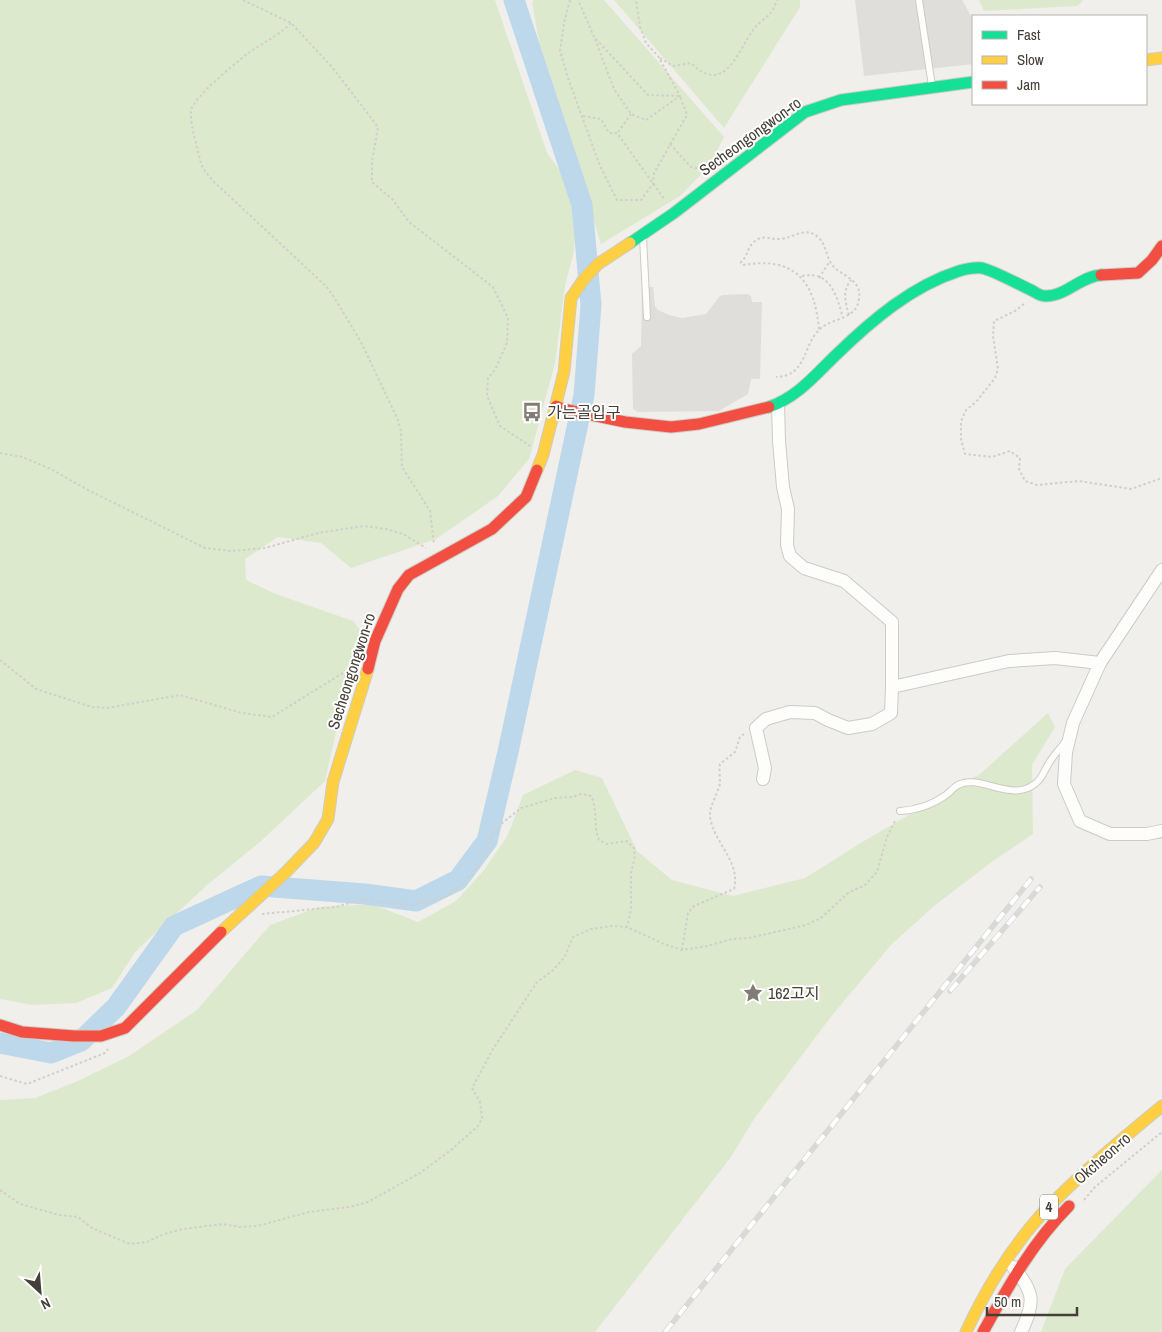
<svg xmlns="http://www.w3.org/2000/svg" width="1162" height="1332" viewBox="0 0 1162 1332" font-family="'Archivo Narrow','Noto Sans KR',sans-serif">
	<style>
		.green { fill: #dde9cc }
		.parking { fill: #dfdeda }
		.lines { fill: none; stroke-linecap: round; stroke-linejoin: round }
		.river { stroke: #bed8eb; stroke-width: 21 }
		.lane-casing { stroke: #cccbc7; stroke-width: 8 }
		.street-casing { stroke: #cccbc7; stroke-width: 14 }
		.fast-casing { stroke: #ceccc2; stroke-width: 13 }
		.slow-casing { stroke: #ceccc2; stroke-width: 13 }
		.jam-casing { stroke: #ceccc2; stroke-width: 13 }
		.path { stroke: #d1cecb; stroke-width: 2; stroke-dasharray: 2.5 2.5; stroke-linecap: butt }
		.lane { stroke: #fdfdfc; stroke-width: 6 }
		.street { stroke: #fdfdfc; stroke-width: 12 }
		.fast { stroke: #16e098; stroke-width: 11 }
		.slow { stroke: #ffcf43; stroke-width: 11 }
		.jam { stroke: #f24e42; stroke-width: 11 }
		.rail-casing { stroke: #d9d9d8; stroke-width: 5.5 }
		.rail { stroke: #fff; stroke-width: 4; stroke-dasharray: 11; stroke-linecap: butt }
		.labels { text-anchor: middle; stroke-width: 4; stroke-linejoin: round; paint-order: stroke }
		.shield { fill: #fff; stroke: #7d7973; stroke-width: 1 }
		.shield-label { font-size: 15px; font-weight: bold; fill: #454037 }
		.street-label { font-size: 16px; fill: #454037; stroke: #fff }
		.poi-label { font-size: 16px; fill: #454037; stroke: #fff; text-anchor: start }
	</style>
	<rect width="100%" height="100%" fill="#f0efeb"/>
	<!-- green -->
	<g class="green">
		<path d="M0,0H495L547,153L564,176L576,223L574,251L565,286L555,363L529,459L498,496L436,539L351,568L321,543L278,537L245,559L246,580L276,594L353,621L366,637L346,688L325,781L260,842L207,885L135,952L112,988L76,1003L32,1005L0,999Z"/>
		<path d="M534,0H604L724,137L710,165L680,196L601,244L539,42L532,2Z"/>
		<path d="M614,0H800V7L724,128Z"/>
		<path d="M979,0H1083L1078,6L984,11Z"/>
		<path d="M1048,713L1055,727L1032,765L1033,834L993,861L934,906L891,945L830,1018L754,1119L731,1157L595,1332H0V1100L35,1098L78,1081L129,1056L197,1010L270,925L319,907L372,904L418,922L456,901L484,870L508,835L523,795L575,770L602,778L637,851L672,880L733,896L805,878L864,841L980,774Z"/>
		<path d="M1162,1170V1332H1041L1065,1269Z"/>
	</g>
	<!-- parking -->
	<g class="parking">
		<path d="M855,0H962L973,19V64L864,76Z"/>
		<path d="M642,287H653L655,306L658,310L669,315L682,318L706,314L720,296L723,295L747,294L751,296L752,302H762L760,379H751L748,394L719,411L638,412L633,409L632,354L641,346Z"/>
	</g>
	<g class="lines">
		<!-- river -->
		<path class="river" d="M0,1043L51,1053L81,1041L116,1007L174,926L261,886L365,894L416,901L458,880L487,841L508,752L584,395L591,305L582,205L514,0"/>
		<defs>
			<g id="lane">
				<path d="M919,0L932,86"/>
				<path d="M643,237L647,317"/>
				<path d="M900,811C917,810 932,805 946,795C950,792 954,787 958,785C980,773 1011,804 1036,783C1042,779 1045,769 1049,763C1053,756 1060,749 1065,742"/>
			</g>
			<g id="street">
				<path d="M1162,570L1100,663L1073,723L1066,752L1064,784L1080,821L1110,834H1147L1162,831"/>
				<path d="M892,687L1009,661L1055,658L1100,663"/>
				<path d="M763,779L765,768L756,728L766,719L790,712L815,713L828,720L848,728L872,724L891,713L892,687V622L844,581L804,568L790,556L787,545L788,509L783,487L779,441L778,404"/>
				<path d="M1013,1267C1035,1292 1035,1302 1021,1332"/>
			</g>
			<g id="fast">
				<path d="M630,243L674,213L805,112L841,100L973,82"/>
				<path d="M769,407C798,397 816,374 837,354C872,320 912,286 959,271C965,269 976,267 982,268C994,271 1018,284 1031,290C1035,292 1040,296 1045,296C1065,297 1081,276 1101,275"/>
			</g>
			<g id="slow">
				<path d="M1146,60L1162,58"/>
				<path d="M537,470L543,455L564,372L571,298L584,279L598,264L630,243"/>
				<path d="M221,932L285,873L314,843L328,819L333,782L368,669"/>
				<path d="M966,1332C985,1291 1010,1250 1040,1216C1077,1176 1120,1141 1162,1106"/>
			</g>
			<g id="jam">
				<path d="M1101,275L1138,273L1152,260L1162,246"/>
				<path d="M556,406L563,409L625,422L671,427L699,424L769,407"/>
				<path d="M368,669L375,641L398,589L409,575L492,529L526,497L537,470"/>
				<path d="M0,1025L22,1032L74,1036H101L125,1028L221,932"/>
				<path d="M983,1332C1008,1287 1032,1243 1069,1206"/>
			</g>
		</defs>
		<!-- lane casing -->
		<use href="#lane" class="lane-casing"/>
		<!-- street casing -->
		<use href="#street" class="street-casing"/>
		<!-- fast casing -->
		<use href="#fast" class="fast-casing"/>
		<!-- slow casing -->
		<use href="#slow" class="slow-casing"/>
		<!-- jam casing -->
		<use href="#jam" class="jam-casing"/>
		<!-- path -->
		<g class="path">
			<path d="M243,0L291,23L332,67L378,127L372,161V182L392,199L409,222L493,287L508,318L507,343L495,370L488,378L487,396L500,426L530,446"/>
			<path d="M570,0L564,23L560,51L568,78L600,166L617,200H641L653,184L654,173L687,115L680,96L648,95L594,37L578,0"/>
			<path d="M291,23C278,36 262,43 247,54C236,63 192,98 191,111C190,126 198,149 201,164L205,171L213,181L326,286L334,297L361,342L398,420L401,432L402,467L430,511L434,544"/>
			<path d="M595,39L614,89L631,114L646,120L680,96L658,56L646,43L640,27L636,0"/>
			<path d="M660,58L673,66L691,63C724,96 737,53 753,30C757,24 765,19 770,14C773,10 775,5 777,0"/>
			<path d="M583,116L601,119L609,133H617L665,200"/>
			<path d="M618,132L631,114"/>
			<path d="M670,144L691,167L705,170"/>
			<path d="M740,263C748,257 747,247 755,241C764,234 770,240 780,239C794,238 806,225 819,238C827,246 826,260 835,268C845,277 862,281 859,299C856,321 831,317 819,330C802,347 807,376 776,377"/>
			<path d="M743,265C795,256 815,281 819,330"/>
			<path d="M802,276C831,270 837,297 843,318"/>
			<path d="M819,278L830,261"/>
			<path d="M1024,304L1015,311L994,321L993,336L998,369L995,378L976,402L966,410L961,421V439L965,454L992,457L1010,451L1020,458L1019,469L1025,481L1037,485L1079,481L1131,489L1162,478"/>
			<path d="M849,315C845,301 842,292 851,280"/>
			<path d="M0,453L22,457L51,469L86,489L205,548L231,551L265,548L318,533L364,526L386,529L403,534L426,548"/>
			<path d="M0,660L36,689L92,707L107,708L180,695L242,713L272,717L346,671L354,663"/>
			<path d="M262,914L336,907L360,900L413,905L428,902L445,897L460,886L474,872L484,855L490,838L500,825L521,808L555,798L573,797L581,794L591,796C598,810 593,826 599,840L607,844L627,841L634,848L635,856L631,873V910L627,927"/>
			<path d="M682,950L688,913L694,906L734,889C741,862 714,843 710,817C709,806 718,794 720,783C720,777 719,770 720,764L735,752L740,737L744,734"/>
			<path d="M0,1076L27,1084L105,1053L108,1049"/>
			<path d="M0,1190L20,1204L59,1215L78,1217L92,1228L130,1244L147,1242L164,1234L183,1229L223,1224L239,1227L257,1226L309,1212L349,1207L368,1202L420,1173L451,1150L478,1126L482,1118L480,1102L472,1088L493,1049L537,982L552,971L564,958L573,937L591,929L612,926L627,927L664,944L682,950L707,946L732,939L749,938L806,925L821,918L848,893L865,885L877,872L887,837L896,819"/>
			<path d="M1084,1200L1095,1187L1162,1132"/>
		</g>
		<!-- lane -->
		<use href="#lane" class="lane"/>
		<!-- street -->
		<use href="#street" class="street"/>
		<!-- fast -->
		<use href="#fast" class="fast"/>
		<!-- slow -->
		<use href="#slow" class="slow"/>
		<!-- jam -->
		<use href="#jam" class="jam"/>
		<defs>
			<g id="rail">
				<path d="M950,991L1040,887"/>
				<path d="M665,1332L1031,879"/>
			</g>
		</defs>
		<!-- rail casing -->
		<use href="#rail" class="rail-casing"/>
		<!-- rail -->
		<use href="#rail" class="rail"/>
	</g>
	<!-- icons -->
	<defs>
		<symbol id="bus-bare" viewBox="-9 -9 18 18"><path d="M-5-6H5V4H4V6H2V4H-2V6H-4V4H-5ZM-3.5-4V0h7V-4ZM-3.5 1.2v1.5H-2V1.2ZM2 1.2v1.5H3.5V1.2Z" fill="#817d76" stroke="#fff" stroke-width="2.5" paint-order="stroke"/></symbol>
		<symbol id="sight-bare" viewBox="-9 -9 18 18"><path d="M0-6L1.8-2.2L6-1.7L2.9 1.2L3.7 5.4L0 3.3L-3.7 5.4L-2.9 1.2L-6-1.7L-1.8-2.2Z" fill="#817d76" stroke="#fff" stroke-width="2.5" paint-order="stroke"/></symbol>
	</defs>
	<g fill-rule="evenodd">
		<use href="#bus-bare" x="518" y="398" width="28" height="28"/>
		<use href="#sight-bare" x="739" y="979" width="28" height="28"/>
	</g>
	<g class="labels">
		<!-- shield labels -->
		<rect class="shield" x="1040" y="1194.5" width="18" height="25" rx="4"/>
		<g class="shield-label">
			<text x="1049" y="1212">4</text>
		</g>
		<!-- street labels -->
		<g class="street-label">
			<text transform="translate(750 136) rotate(-36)" y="6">Secheongongwon-ro</text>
			<text transform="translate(351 671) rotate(-72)" y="6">Secheongongwon-ro</text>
			<text transform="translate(1102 1158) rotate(-41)" y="6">Okcheon-ro</text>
		</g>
		<!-- poi labels -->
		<g class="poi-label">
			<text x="547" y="418">가는골입구</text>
			<text x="768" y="999">162고지</text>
		</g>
	</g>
	<!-- legend -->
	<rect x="972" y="15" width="175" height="90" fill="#ffffff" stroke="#b5b3af"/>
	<rect x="982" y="31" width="25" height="8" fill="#16e098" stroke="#b5b3af"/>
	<text x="1017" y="40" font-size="15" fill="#454037">Fast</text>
	<rect x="982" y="56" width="25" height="8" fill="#ffcf43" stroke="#b5b3af"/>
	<text x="1017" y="65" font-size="15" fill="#454037">Slow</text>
	<rect x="982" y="81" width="25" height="8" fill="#f24e42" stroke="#b5b3af"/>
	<text x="1017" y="90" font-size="15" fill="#454037">Jam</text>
	<!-- north arrow -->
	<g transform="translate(40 1292) rotate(154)" stroke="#ffffff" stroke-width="4" paint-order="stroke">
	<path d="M0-4L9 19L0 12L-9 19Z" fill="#454037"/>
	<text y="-8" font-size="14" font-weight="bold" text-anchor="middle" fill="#454037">N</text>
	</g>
	<!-- scale -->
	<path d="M987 1307v8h90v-8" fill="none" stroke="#454037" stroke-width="2.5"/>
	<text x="994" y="1307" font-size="15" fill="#454037" stroke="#ffffff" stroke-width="4" paint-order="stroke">50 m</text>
</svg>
